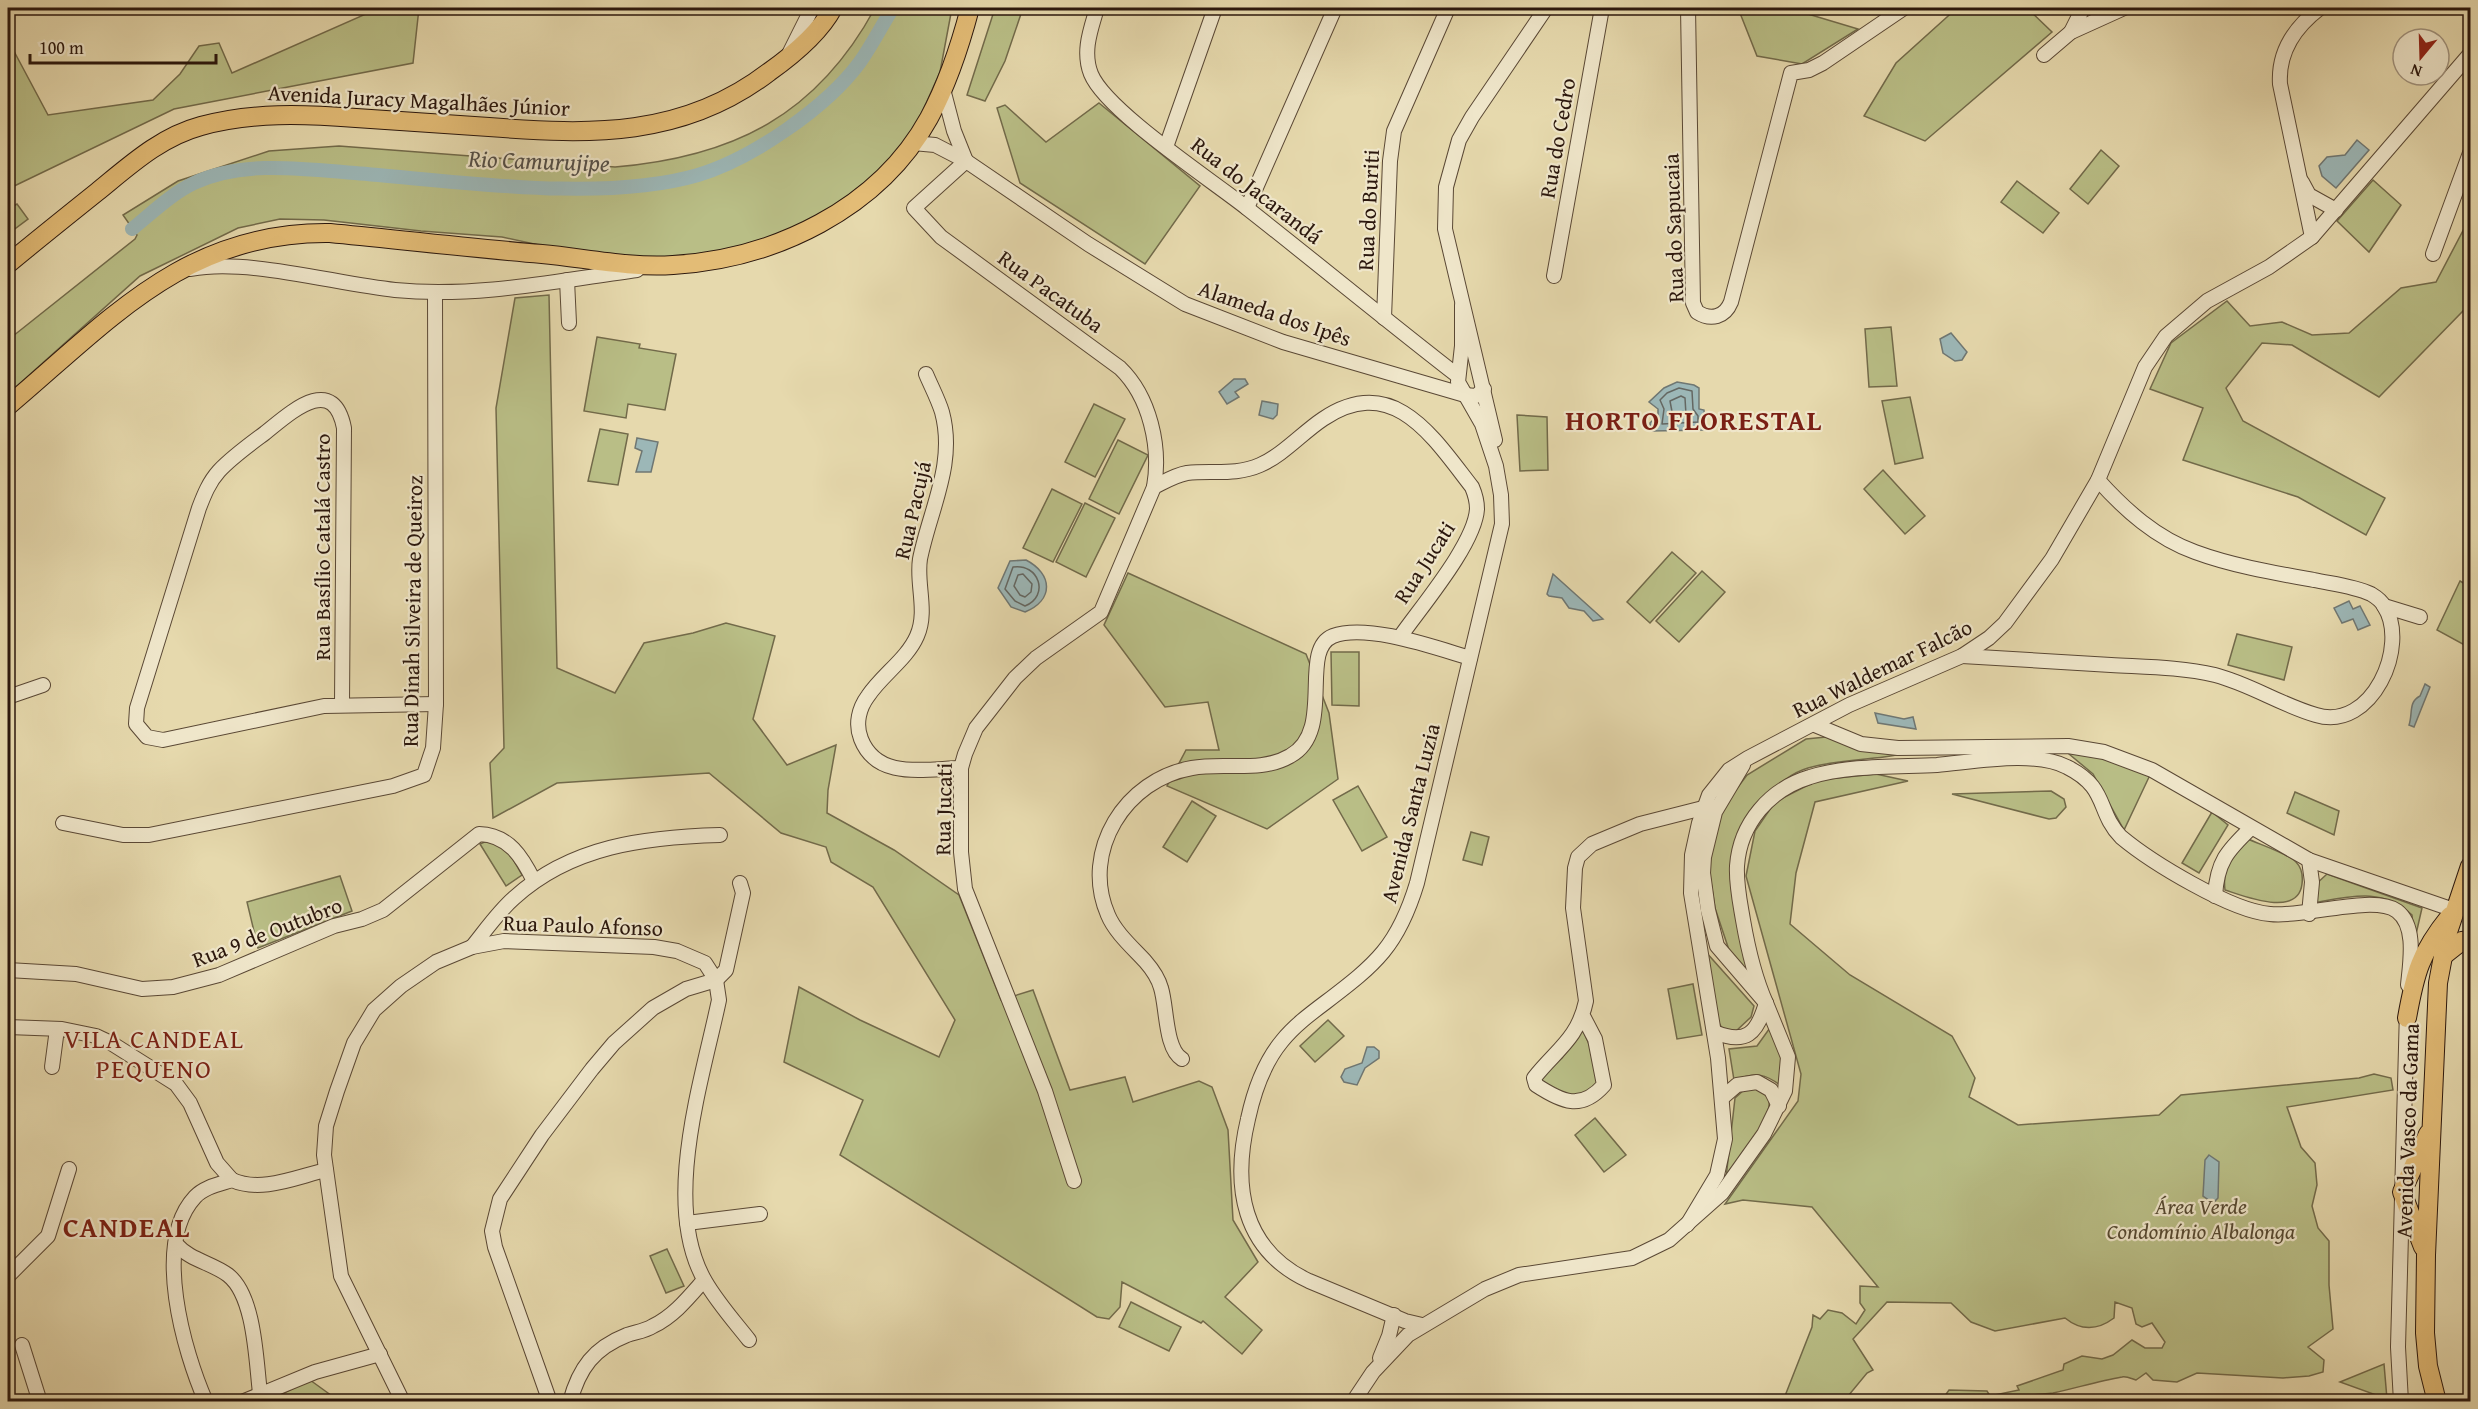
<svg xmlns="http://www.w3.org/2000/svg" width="2478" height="1409" viewBox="0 0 2478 1409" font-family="'Gentium Book Plus',serif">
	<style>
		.green { fill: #b9be86; stroke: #726a4a; stroke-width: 1.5 }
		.water { fill: #9cb7b7; stroke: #6f7773; stroke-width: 1.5 }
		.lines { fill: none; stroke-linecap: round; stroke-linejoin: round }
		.shore { stroke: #646762; stroke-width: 1.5 }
		.canal { stroke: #9cb7b7; stroke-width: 14 }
		.minor-casing { stroke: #5a4835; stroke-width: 16 }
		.major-casing { stroke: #2b170d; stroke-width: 20 }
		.minor { stroke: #efe6ca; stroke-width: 14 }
		.major { stroke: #e3bc76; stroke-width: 18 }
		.labels { text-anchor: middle; stroke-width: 4.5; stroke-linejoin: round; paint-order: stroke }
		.street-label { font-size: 22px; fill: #2b170d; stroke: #efe6ca }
		.park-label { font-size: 22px; font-style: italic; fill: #564931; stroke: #efe6ca }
		.water-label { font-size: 24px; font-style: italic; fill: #534f48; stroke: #efe6ca }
		.quarter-label { font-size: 26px; letter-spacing: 1.5px; fill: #7a1f14; stroke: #efe6ca }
		.district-label { font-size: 28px; font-weight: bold; letter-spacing: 1.5px; fill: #7a1f14; stroke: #efe6ca }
	</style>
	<rect width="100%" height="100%" fill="#e6d9ad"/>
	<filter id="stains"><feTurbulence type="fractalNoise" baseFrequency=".00333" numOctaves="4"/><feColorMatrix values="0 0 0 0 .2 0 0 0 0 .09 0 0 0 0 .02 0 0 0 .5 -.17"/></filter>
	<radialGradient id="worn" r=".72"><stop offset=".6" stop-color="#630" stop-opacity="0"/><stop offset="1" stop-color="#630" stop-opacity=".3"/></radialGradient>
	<!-- green -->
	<g class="green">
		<path d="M369,8H419L413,63L174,109L8,189V40L48,115L153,100L180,74L199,46L219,43L232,73L366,14Z"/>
		<path d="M875,8H952L940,72L907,146L868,187L778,245L658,271L502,237L421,231L324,220L280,219L238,228L140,276L8,394V340L135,239L137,235L123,215L178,181L269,151L339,146L615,167C734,157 817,115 875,8Z"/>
		<path d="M995,8H1023L1005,61L985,101L967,95Z"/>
		<path d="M1738,8H1788L1858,29L1802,64L1757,56Z"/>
		<path d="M1957,8H2027L2052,32L1925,141L1864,116L1896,63Z"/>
		<path d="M1099,103L1200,186L1145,264L1020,183L997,108L1005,105L1046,142Z"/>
		<path d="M2101,150L2119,166L2088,204L2070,189Z"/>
		<path d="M2373,180L2401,205L2369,252L2337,221Z"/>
		<path d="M2017,181L2059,213L2043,233L2001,202Z"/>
		<path d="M17,204L28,219L8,234V209Z"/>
		<path d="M2470,221V315L2463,311L2379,397L2292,345L2262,343L2226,388L2243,421L2385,498L2366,535L2298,497L2183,460L2203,408L2150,389L2171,343L2227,301L2250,326L2282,322L2312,335L2349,333L2401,288L2436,282L2467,223Z"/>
		<path d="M549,295L557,668L615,693L644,643L693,633L726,623L775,636L753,719L787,765L836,745L828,790L827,813L894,850L959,895L1001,1000L1033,990L1070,1090L1125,1077L1133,1102L1199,1081L1212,1087L1228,1130L1233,1220L1258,1262L1225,1297L1262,1330L1242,1354L1203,1321L1201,1323L1122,1282L1120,1307L1109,1319L1097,1317L840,1155L863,1100L784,1062L799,987L860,1020L939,1057L955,1020L873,887L831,862L826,847L781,833L709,773L557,783L493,818L490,763L504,748L496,408L515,298Z"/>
		<path d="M1891,327L1897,386L1869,387L1865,329Z"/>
		<path d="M597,337L640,344L639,348L676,354L665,410L628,404L626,418L584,411Z"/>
		<path d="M1910,397L1923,458L1895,464L1882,401Z"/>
		<path d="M1094,404L1125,419L1095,477L1065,462Z"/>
		<path d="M1517,415L1547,417L1548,470L1520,471Z"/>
		<path d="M600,429L628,434L618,485L588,481Z"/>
		<path d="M1118,440L1148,455L1119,514L1089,499Z"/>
		<path d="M1883,470L1925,516L1905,534L1864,489Z"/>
		<path d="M1052,489L1082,504L1053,562L1023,548Z"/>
		<path d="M1085,503L1115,518L1086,577L1056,562Z"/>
		<path d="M1672,552L1696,573L1650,623L1627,602Z"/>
		<path d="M1702,571L1725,592L1679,642L1656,621Z"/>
		<path d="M1128,573L1306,654L1329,713L1338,779L1267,829L1167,786L1186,750H1219L1208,702L1165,707L1104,625Z"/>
		<path d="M2460,581L2470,587V648L2437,630Z"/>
		<path d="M2237,634L2292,647L2284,680L2228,665Z"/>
		<path d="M1331,652H1359V706L1332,705Z"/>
		<path d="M1826,737L1902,754C1874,760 1834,760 1808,768C1791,773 1779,784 1767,796C1710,853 1736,907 1751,975L1729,950L1715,908L1707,856L1723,807L1747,775L1806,739Z"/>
		<path d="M2063,749L2103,755L2150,775L2124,830L2093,774Z"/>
		<path d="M1876,774L1908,781L1815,802L1796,873L1790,924L1850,975L1952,1036L1975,1078L1969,1097L2018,1125L2159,1115L2181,1095L2359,1078L2374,1074L2391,1078L2393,1090L2287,1107L2301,1147L2315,1163L2317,1185L2312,1206L2318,1228L2329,1241V1285L2333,1329L2308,1347L2324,1360L2323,1372L2309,1376L2283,1378L2197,1373L2177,1382L2153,1380L2146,1373L2136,1380C2132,1379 2127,1376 2122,1377C2099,1381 2076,1388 2053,1393C2040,1395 2032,1393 2021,1400L1949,1401L1944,1397L1949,1390L1987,1391L1990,1396L2019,1390L2017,1386L2063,1370L2064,1364L2082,1356L2102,1359L2113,1355L2132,1340L2145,1348H2162L2165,1342L2152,1323L2142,1327L2136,1324L2132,1308L2115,1302L2114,1318C2098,1330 2081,1331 2065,1318L1995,1331L1971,1322L1951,1303L1887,1302L1853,1339L1873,1370L1867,1373L1844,1401H1783L1812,1327L1813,1315L1820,1319L1828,1310L1842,1313L1856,1324L1865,1310L1860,1303V1286L1878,1287L1812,1207L1743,1200L1725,1204L1798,1101L1801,1074L1746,876L1755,831L1775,802L1818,780Z"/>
		<path d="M1358,786L1387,837L1362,851L1333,800Z"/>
		<path d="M2051,791L2064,799L2066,807L2056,818L2049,819L1952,794Z"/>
		<path d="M2295,792L2339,811L2334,835L2287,813Z"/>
		<path d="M1192,801L1216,816L1187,862L1163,847Z"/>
		<path d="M2212,812L2228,825L2199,873L2182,863Z"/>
		<path d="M1471,832L1489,837L1482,865L1463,860Z"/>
		<path d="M2246,838C2258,844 2287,853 2296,862C2302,868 2303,876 2302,884C2298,918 2244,896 2225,890C2222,867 2232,856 2246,838Z"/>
		<path d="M491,839L510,854L522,875L506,886L480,844Z"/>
		<path d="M2327,874L2422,908L2414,943L2412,915C2381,885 2345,898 2307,904L2314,886Z"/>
		<path d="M340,876L352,911L258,948L247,902Z"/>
		<path d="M1705,951L1754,1006L1751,1017L1736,1031C1736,1031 1727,1031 1726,1031C1712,1026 1708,966 1705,951Z"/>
		<path d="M1693,984L1702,1035L1677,1039L1668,989Z"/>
		<path d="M1328,1020L1344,1036L1315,1062L1300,1046Z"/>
		<path d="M1772,1025L1785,1054L1784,1088C1765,1073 1757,1072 1734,1080L1729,1049L1757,1046Z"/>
		<path d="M1582,1028L1598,1065L1601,1083L1580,1097L1558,1092L1538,1079L1562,1058Z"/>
		<path d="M1756,1089C1761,1092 1767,1094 1769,1101C1772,1120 1737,1162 1726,1178L1735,1098L1744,1090Z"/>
		<path d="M1595,1118L1626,1155L1604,1172L1575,1135Z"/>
		<path d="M667,1249L684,1286L666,1293L650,1256Z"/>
		<path d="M1131,1302L1181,1327L1169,1351L1119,1327Z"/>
		<path d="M2384,1364L2387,1399L2340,1382Z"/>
		<path d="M310,1380L339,1401L266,1402Z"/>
	</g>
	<!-- water -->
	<g class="water">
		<path d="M2357,140L2369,150L2336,188L2322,176L2319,166L2327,157L2345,155Z"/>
		<path d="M1951,333L1967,352L1962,360L1955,361L1943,353L1940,339Z"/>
		<path d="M1234,379H1245L1248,384L1235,392L1239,397L1227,404L1219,392Z"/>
		<path d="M1677,382L1694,385L1699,388V409L1704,410L1705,430L1651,431L1650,423L1658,415V409L1649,402L1664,388Z"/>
		<path d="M1262,401L1278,404L1277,415L1273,419L1259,415Z"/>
		<path d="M637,438L658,442L651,472H636L642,451L635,448Z"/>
		<path d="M1026,560C1053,574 1054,600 1025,612L1011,607L998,588L1010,561Z"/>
		<path d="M1553,574L1603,619L1593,621L1584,611L1569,608L1562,598L1549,596L1547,594Z"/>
		<path d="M2349,601L2353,609L2360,606L2370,625L2358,630L2353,619L2342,623L2334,608Z"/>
		<path d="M2425,684L2430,687L2414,727L2409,725C2413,714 2408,702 2420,696Z"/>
		<path d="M1875,713L1904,719L1913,717L1916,729L1878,723Z"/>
		<path d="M1367,1047H1374L1379,1051V1058L1365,1068L1357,1085L1344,1082L1341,1077L1345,1069L1362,1063Z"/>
		<path d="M2209,1155L2219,1162L2218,1198L2213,1203L2203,1196L2205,1160Z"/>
	</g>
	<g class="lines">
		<!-- shore -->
		<g class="shore">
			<path d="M1679,388L1692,391L1693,409L1698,416V422L1662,424L1664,409L1660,400L1667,393Z"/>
			<path d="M1681,396L1685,398L1686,415L1673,417L1670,401Z"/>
			<path d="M1013,567C1039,563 1050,596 1025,606L1015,601L1005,589Z"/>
			<path d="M1023,574L1032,584L1031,592L1025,597L1020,595L1014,586L1018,575Z"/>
		</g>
		<!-- canal -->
		<path class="canal" d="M132,229C152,213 171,194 194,183C242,160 305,169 355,173C456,181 603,203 698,175C752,159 827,107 860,62C872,45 882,25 893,8"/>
		<defs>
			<g id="minor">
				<path d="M1097,8C1091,29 1082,51 1091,74C1106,111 1213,181 1248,209C1318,264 1387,321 1458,376"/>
				<path d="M1688,8L1693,303L1697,312C1711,321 1725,317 1731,302L1791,73L1809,70L1823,63L1904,8"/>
				<path d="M2071,32L2083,8"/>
				<path d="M789,54L812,8"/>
				<path d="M2044,55L2071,32L2124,8"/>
				<path d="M943,89L954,131L966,161"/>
				<path d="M913,143L935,145L966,161L1088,244L1185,304L1283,342L1465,395L1476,396L1484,389"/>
				<path d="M1166,147L1215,8"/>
				<path d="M966,161L914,208L941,237L1120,368C1150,397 1161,447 1154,487"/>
				<path d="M2302,182L2309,195L2336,210"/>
				<path d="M1247,208L1335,8"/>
				<path d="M2312,237L2280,84C2278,52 2295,27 2320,8"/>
				<path d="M2433,254L2470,153"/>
				<path d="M191,269C247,258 336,284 395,290C476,298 557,281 637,270"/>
				<path d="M1554,276L1602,8"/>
				<path d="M567,280L569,323"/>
				<path d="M1384,318L1390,161L1394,131L1448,8"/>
				<path d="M926,374C931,386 938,399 942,412C956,464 930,509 920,559C916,584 928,611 917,636C907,659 882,675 868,696C859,708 855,724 861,739C877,780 924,769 961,768"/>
				<path d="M1495,440L1445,229L1446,187L1459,140L1472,117L1546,8"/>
				<path d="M2384,606L2420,617"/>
				<path d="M1962,656C2012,659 2062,662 2111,665C2146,667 2181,667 2215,675C2250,684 2281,705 2316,715C2372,732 2410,645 2384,606C2382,602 2376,597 2371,594C2354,586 2333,584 2314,580C2275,573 2233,566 2195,552C2156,538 2125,510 2098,480"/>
				<path d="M8,697L43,685"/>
				<path d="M342,704L344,428C333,372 289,414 265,433C249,445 232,457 219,471C209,482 204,495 199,508L137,708L136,724L147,737L163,740L324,706L436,704"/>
				<path d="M1815,725L1861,744L1898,748L2068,746L2104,752L2152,770L2309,860L2454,910"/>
				<path d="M63,823L123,835H149L393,786L424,775L433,748L436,704L435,292"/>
				<path d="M2309,860L2312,882L2309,914"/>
				<path d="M2215,896C2217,862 2227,851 2251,828"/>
				<path d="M472,947C485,931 498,912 514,898C571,846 645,837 720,835"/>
				<path d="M8,970L76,974L142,989L173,987L219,975L334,926L362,919L383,910L479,834C509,835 522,857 534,881"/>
				<path d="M1766,1003C1754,976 1748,949 1743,920C1740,902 1736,884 1737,866C1740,823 1770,789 1810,777C1847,765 1898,767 1937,765C1973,762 2035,750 2067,767C2109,788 2096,811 2121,837C2151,862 2231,911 2270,914C2302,918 2374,894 2397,911C2417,926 2410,963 2408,985"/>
				<path d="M1583,1016L1595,1039L1604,1085C1581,1111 1562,1102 1536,1085L1534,1078C1556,1050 1578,1039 1586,1001L1573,908L1575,868L1578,857L1592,844L1640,824L1703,808L1710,810"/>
				<path d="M8,1027L62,1029L96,1036L111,1043L176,1084L190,1103L217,1163L232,1180"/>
				<path d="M1714,1032C1746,1045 1757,1034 1766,1003"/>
				<path d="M1182,1059C1165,1049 1167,1007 1161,988C1158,977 1152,969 1145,961C1132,947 1115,932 1108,915C1080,851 1126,779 1192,768C1224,762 1261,773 1290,756C1336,731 1298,650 1333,636C1367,623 1436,648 1470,658"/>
				<path d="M52,1067L57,1029"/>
				<path d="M1722,1098L1737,1085L1757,1082L1771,1090L1779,1106"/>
				<path d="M1074,1181L1045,1091L965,889L961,852V768L965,754L976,728L1015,678L1036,658L1101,612L1154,487C1164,482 1175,475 1187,473C1212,470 1235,476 1260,465C1283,455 1302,433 1323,419C1393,372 1433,437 1472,487C1475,494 1477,501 1477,509C1475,544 1420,608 1400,637"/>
				<path d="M687,1223L760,1214"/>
				<path d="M1687,1225L1717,1175L1725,1139L1718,1058L1691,893L1692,855L1699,823L1709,795L1729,770L1748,758L1849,705L1962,656L1989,638L2005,623L2052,559L2098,480L2145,367L2166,336L2207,301L2269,267L2312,237L2470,54"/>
				<path d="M177,1245C190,1260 212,1263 228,1275C255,1296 256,1361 260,1393"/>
				<path d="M8,1276L48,1236L69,1169"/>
				<path d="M1422,1325L1405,1321L1309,1281C1242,1250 1232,1186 1248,1119C1254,1091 1263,1064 1282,1041C1294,1026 1310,1014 1326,1002C1376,964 1398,946 1417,883L1502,524L1501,495L1496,466L1482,424L1458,382L1462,346V305"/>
				<path d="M22,1345L40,1402"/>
				<path d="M1380,1358L1389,1336L1394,1315"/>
				<path d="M206,1402C184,1352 152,1243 195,1197C204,1187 220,1184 232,1180C261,1193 296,1177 326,1170"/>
				<path d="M242,1402L315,1372L380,1354"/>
				<path d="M403,1402L341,1276L324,1155L326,1126L337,1091L354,1043L374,1010L401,986L436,962L472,947L504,941L654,947L677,951L705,963L716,980L719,1000C702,1081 661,1205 705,1281C717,1302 734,1321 749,1340"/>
				<path d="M550,1402L495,1247L492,1231L500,1199L542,1135L592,1069L614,1043L653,1008L686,989L716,980L726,970L743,893L740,883"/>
				<path d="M570,1402C579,1368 594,1348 627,1335C636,1332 645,1331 653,1326C674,1316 689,1297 704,1280"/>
				<path d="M1353,1402L1373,1372L1408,1335L1485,1289L1519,1275L1632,1258L1669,1240L1722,1193L1764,1134L1785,1091L1788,1057L1766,1003L1717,946L1708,910L1703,873L1704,857L1715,812L1743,765"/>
				<path d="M2401,1402L2398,1347L2407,1010"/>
			</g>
			<g id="major">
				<path d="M8,264C37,240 67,216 97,192C129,166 160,137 201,126C252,112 304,114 356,118C400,121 444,124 489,127C590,135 683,138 769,72C793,55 819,34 833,8"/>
				<path d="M8,406C110,320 186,231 330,233C401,240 472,248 542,254C585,258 630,268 673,265C774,259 879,209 929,118C948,83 960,46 970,8"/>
				<path d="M2443,956L2462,941L2470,940"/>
				<path d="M2407,1018C2415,973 2420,953 2450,916"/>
				<path d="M2423,1247L2402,1192L2428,1134"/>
				<path d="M2437,1402L2428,1366L2425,1333L2426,1255L2438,983L2447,935L2470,866"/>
			</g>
		</defs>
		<!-- minor casing -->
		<use href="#minor" class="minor-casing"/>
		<!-- major casing -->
		<use href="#major" class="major-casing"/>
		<!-- minor -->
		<use href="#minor" class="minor"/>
		<!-- major -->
		<use href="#major" class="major"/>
	</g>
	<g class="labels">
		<!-- street labels -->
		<g class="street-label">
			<text transform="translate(419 100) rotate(3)" y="8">Avenida Juracy Magalhães Júnior</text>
			<text transform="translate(1557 138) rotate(-80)" y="8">Rua do Cedro</text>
			<text transform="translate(1257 190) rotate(38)" y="8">Rua do Jacarandá</text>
			<text transform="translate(1368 210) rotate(-87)" y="8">Rua do Buriti</text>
			<text transform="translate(1673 228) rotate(-92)" y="8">Rua do Sapucaia</text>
			<text transform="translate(1051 291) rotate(36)" y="8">Rua Pacatuba</text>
			<text transform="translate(1275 313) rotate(19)" y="8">Alameda dos Ipês</text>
			<text transform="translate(912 510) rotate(-77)" y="8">Rua Pacujá</text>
			<text transform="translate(322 547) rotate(-90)" y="8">Rua Basílio Catalá Castro</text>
			<text transform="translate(1424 562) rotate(-57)" y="8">Rua Jucati</text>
			<text transform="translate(412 611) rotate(-89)" y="8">Rua Dinah Silveira de Queiroz</text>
			<text transform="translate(1882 668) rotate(-26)" y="8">Rua Waldemar Falcão</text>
			<text transform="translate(943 809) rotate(-89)" y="8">Rua Jucati</text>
			<text transform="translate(1410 813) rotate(-76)" y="8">Avenida Santa Luzia</text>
			<text transform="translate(583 925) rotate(2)" y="8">Rua Paulo Afonso</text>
			<text transform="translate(267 932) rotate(-21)" y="8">Rua 9 de Outubro</text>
			<text transform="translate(2407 1131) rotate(-88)" y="8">Avenida Vasco da Gama</text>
		</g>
		<!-- park labels -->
		<g class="park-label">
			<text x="2201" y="1214">Área Verde<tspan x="2201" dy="25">Condomínio Albalonga</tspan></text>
		</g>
		<!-- water labels -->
		<g class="water-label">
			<text transform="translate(539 161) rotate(2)" y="8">Rio Camurujipe</text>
		</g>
		<!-- quarter labels -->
		<g class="quarter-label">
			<text x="154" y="1048">VILA CANDEAL<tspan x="154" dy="30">PEQUENO</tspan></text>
		</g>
		<!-- district labels -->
		<g class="district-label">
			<text x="1694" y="430">HORTO FLORESTAL</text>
			<text x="127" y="1237">CANDEAL</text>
		</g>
	</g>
	<!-- margin -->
	<rect width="2478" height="1409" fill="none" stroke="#e6d9ad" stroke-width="30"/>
	<rect x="9" y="9" width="2460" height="1391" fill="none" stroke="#2b170d" stroke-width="3"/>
	<rect x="15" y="15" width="2448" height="1379" fill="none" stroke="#2b170d" stroke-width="1.5"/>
	<!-- north arrow -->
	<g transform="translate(2421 57) rotate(199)"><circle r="28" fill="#efe6ca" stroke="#a1937e" stroke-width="1.5"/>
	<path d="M0-4.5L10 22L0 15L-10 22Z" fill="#8f2418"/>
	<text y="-9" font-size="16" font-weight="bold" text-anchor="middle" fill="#2b170d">N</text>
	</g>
	<!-- scale -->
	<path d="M30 54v9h186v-9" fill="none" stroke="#2b170d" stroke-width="3"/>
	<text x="39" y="54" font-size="18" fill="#2b170d" stroke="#efe6ca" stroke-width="4.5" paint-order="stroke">100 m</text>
	<rect width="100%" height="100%" filter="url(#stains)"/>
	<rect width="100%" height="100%" fill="url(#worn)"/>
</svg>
